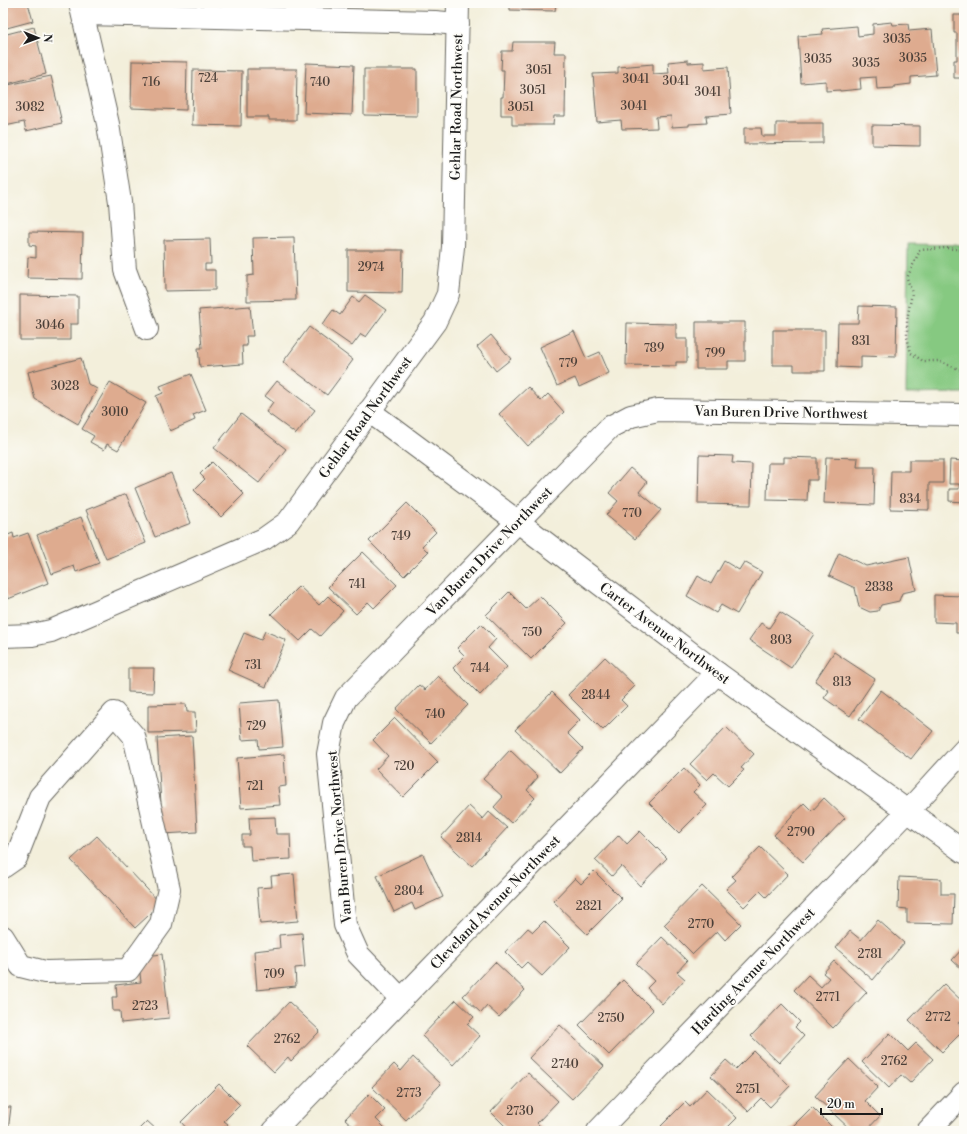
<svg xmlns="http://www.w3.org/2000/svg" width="967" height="1134" viewBox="0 0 967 1134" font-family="'Libre Bodoni',serif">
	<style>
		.green { fill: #86c981; stroke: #51724e }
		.building { fill: #deab8f }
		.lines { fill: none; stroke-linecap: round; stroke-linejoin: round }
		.minor-casing { stroke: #67665f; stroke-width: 24 }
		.path { stroke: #67665f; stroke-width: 2.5; stroke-dasharray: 1 3; stroke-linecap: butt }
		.minor { stroke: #fff; stroke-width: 22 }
		.labels { text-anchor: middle; stroke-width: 3.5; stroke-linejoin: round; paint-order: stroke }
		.number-label { font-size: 12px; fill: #4c4039 }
		.street-label { font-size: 14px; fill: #1c1c1c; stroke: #fdfcf7 }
	</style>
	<rect width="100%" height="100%" fill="#fdfcf7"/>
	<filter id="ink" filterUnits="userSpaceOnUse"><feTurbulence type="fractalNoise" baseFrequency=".025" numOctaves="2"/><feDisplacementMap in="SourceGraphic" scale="8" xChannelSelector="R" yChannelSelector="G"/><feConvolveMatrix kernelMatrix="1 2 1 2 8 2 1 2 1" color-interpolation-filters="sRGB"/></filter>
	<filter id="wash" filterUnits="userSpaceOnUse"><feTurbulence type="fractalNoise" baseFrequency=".012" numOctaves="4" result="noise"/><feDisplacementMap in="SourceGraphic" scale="16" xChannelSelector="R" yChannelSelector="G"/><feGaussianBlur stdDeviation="0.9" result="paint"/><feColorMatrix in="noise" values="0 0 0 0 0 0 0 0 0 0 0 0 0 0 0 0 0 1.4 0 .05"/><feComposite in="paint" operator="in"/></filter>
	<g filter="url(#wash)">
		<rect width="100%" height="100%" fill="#f3efdb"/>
		<!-- green -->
		<path class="green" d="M908,244L964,245V393L906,394Z"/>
		<g id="blocks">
			<!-- building -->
			<g class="building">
				<path d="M3,3H28L33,21L3,29Z"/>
				<path d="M510,3H556L555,11L510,10Z"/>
				<path d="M954,15H964V78H954V60H957V33H954Z"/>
				<path d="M892,22L893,25L908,24L909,31L932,29L936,75L911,77V84L894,86V88L877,89L876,77L860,78L861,89L840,91V90L826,91V81L801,83L798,36L823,34L822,29L857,26L858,36L873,34V24Z"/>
				<path d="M34,27L46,74L3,85V35Z"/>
				<path d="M513,42H555L554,53H566L565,116H554L553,125H512V115H501V97H503L504,70H501L502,51H512Z"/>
				<path d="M688,60V63L704,62V69L728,67L731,114L706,116L707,123L689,124V126L672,127L671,116L656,117L657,128L622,129L621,120L597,122L593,74L618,73V67L653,64V74L669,73L668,62Z"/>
				<path d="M132,61L187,62L186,110L131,108Z"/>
				<path d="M306,63L354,65L352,115L304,113Z"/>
				<path d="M247,69H297L296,120H269V117H247Z"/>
				<path d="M364,69H417V116L364,115Z"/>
				<path d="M193,70L242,71L241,126L192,125Z"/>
				<path d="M51,76L62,123L26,131L24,122L5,126L3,116V86Z"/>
				<path d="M776,123H823V143L744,144V128H761L762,136H776Z"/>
				<path d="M872,125L920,126V146L872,145Z"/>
				<path d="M29,232L83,233L82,279L27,278L28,257L36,258V246L29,245Z"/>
				<path d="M294,237L296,300L247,301V276L254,275L253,238Z"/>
				<path d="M210,239L211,264H205V270H215V290L165,291L164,240Z"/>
				<path d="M348,250H403L402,293L348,292Z"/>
				<path d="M20,295L78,296V324H70V340H20Z"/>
				<path d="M365,295L386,310L366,337L361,334L352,346L322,325L333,310L340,315L353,297L359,302Z"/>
				<path d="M250,306L253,336H246L247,346H242L243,364L200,367L198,348H202L199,310Z"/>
				<path d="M859,306L897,307L896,357L861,356V368L837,367L838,323H858Z"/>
				<path d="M696,322H745V361H728V369H696Z"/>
				<path d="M627,323L676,324V339H687V362H676V366L626,365Z"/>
				<path d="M309,327L353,360L327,395L283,362Z"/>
				<path d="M773,330H825V371H794V365H773Z"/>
				<path d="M574,331L586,358L600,352L609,373L579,387L575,378L557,386L540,347Z"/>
				<path d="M491,335L511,359L496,371L477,347Z"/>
				<path d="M81,358L88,384L97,389L78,424L35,399L28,372Z"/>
				<path d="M191,374L206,410L193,415L195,420L170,431L156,396L163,393L160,386Z"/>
				<path d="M277,381L315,410L296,434L266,412L273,402L265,396Z"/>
				<path d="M110,382L146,403L118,450L107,444L104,450L90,442L94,436L82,429Z"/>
				<path d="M528,387L541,401L548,394L564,412L528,446L499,414Z"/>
				<path d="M241,414L286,449L259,483L214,448Z"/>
				<path d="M699,455L733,456L732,463L752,464L751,505L698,504Z"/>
				<path d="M784,457L817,458V480H808L807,501L767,500L768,463H784Z"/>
				<path d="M826,457L858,458L857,467H875L874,505L824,503Z"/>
				<path d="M909,460H943V483H929V510L890,509L891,471H909Z"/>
				<path d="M950,460L964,461V502L949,501V489H959V484H949Z"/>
				<path d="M212,462L244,494L221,517L194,490L205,479L200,474Z"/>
				<path d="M630,468L647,482L639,492L661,510L635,539L606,515L618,501L609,493Z"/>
				<path d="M171,473L191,523L155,537L135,488Z"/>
				<path d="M126,494L146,543L106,559L86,510Z"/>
				<path d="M407,503L436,532L422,546L428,552L404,576L369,541Z"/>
				<path d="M81,517L99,563L76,572L74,566L52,574L37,535Z"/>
				<path d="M13,533L14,538L28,533L48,583L8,599L3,586V537Z"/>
				<path d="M363,552L397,585L374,608L368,602L356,614L328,587Z"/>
				<path d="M839,553L866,566L909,557L916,590L902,593L899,601L881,605L878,611L870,612L859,607L855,588L829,576Z"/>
				<path d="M724,561L739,570L744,562L762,572L737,614L721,605L716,613L687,596L698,576L711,584Z"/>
				<path d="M299,586L319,605L328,596L343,611L320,636L312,629L300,641L271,614Z"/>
				<path d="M509,592L526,609L540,596L567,623L531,659L486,615Z"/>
				<path d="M934,595L964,596V633H956V623L934,622Z"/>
				<path d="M780,612L814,634L791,668L749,640L761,623L769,628Z"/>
				<path d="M481,624L496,639L488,648L507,667L480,695L453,668L465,656L457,648Z"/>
				<path d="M265,631L286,640L266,687L228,670L244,633L261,640Z"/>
				<path d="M834,652L875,679L850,716L824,698L829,691L815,681Z"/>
				<path d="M605,657L635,686L621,700L627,706L603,730L568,695Z"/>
				<path d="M128,668H154L153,693L128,692Z"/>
				<path d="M438,676L468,705L431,743L396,709L419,685L425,690Z"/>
				<path d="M881,690L933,731L911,759L859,719Z"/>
				<path d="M552,692L580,720L567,733L583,749L560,773L515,730Z"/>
				<path d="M279,700L283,747L259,749L258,739L242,740L239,703Z"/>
				<path d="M186,704L187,712H195L196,732L148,733V705Z"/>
				<path d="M395,718L438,762L403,797L376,769L388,756L373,740Z"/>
				<path d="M726,727L754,754L741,768L744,770L728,786L714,773L707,780L690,764Z"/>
				<path d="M192,736L197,832L163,834L154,804H161L157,738Z"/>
				<path d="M510,750L538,777L527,790L535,798L511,823L494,807L503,797L483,779Z"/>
				<path d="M284,754L286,786L278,787L280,805L241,808L237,758Z"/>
				<path d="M684,768L700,785L693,792L707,805L679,833L649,803Z"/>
				<path d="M824,798L845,818L803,862L774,835L804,803L812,811Z"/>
				<path d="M469,806L483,819L489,812L507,828L472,866L441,837Z"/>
				<path d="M275,817L276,834H290L291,859L251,861L250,846H242V835H250L249,818Z"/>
				<path d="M640,831L667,858L640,886L621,866L612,876L595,860L619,835L627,844Z"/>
				<path d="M97,836L161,904L135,928L71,860Z"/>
				<path d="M760,847L788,874L766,897L760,891L744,907L726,889L736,880L732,876Z"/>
				<path d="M423,854L443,897L415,910L412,903L394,912L377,876Z"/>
				<path d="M594,871L622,899L587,934L553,901L575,878L581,884Z"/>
				<path d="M294,874L298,921L260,924L257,888L272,887L271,876Z"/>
				<path d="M899,877L941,879V894H954L953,924L907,923V909L898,908Z"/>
				<path d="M702,886L741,924L725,940L717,931L693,954L664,925Z"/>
				<path d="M878,920L904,943L873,980L836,948L850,931L861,940Z"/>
				<path d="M544,921L570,947L542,976L527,962L521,968L505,952L528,928L533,932Z"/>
				<path d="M302,933L305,967L295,968L296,986L257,990L254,951L280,948L279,935Z"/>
				<path d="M662,937L687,961L677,972L685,979L662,1004L647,988L654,981L636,964Z"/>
				<path d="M964,947V971L952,960Z"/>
				<path d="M162,954L169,1018L121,1023L120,1011H113L112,997H117L116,985L141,982L138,957Z"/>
				<path d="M834,961L867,992L833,1028L794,990L808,975L821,987L829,978L823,973Z"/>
				<path d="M495,962L525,990L499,1017L487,1006L481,1013L463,996Z"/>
				<path d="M623,980L653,1010L609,1055L579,1025Z"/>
				<path d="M944,984L964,1003V1018L958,1023L964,1030L942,1052L909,1020Z"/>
				<path d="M456,1000L474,1017L467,1024L480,1036L453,1065L422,1036Z"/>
				<path d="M289,1002L320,1031L291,1061L288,1057L274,1072L247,1046Z"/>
				<path d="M782,1004L800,1022L795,1027L804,1036L779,1063L751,1036Z"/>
				<path d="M560,1025L604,1066L572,1099L529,1058Z"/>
				<path d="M890,1033L908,1051L916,1043L933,1059L910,1083L901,1075L889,1088L862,1062Z"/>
				<path d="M754,1051L790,1086L770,1107L761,1098L748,1111L711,1076L726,1060L736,1069Z"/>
				<path d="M413,1057L441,1084L406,1120L372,1087L394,1064L401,1071Z"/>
				<path d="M849,1059L878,1087L865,1101L880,1116L866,1131H852L815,1096Z"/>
				<path d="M528,1073L558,1101L537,1123L543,1129L541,1131H510L491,1112Z"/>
				<path d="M219,1084L240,1105L224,1121L228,1124L221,1131H189L181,1122Z"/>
				<path d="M707,1089L737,1118L724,1131H666L661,1126L685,1102L690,1107Z"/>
				<path d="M369,1094L385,1110L376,1119L388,1131H348L353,1126L345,1119Z"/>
				<path d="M3,1107H11L8,1131H3Z"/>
				<path d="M812,1107L836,1131H788Z"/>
				<path d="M147,1121L158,1131H137Z"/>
			</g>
		</g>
	</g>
	<g filter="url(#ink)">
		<use href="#blocks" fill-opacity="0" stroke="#67665f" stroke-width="1"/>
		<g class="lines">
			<defs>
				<g id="minor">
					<path d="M80,3L108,124L120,202L125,270L147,329"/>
					<path d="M83,14L435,22L458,24"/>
					<path d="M369,411L517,521L717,673L964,852"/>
					<path d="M3,636L32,635L51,631L264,539L288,522L435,322L448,294L453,247L458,3"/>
					<path d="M3,867L16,858L40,797L114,713L134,736L169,889L161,924L128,970L45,972L21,966L3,937"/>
					<path d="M401,999L358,954L345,925L328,754L334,723L346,698L610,427L631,416L658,410L964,415"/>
					<path d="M274,1131L717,673"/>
					<path d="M598,1131L908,811L964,750"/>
					<path d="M928,1131L964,1093"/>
				</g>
			</defs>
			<!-- minor casing -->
			<use href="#minor" class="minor-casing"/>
			<!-- path -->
			<path class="path" d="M964,250L946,248L920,250L907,278L912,293L907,320V337L911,353L923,361H938L964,371"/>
			<!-- minor -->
			<use href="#minor" class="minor"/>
		</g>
	</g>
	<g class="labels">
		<!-- number labels -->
		<g class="number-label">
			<text x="897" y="43">3035</text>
			<text x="913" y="62">3035</text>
			<text x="818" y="63">3035</text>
			<text x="866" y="67">3035</text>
			<text x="539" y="74">3051</text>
			<text x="208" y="82">724</text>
			<text x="636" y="83">3041</text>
			<text x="676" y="85">3041</text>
			<text x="151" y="86">716</text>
			<text x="320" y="86">740</text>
			<text x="533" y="94">3051</text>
			<text x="708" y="96">3041</text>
			<text x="634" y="110">3041</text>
			<text x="30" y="111">3082</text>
			<text x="521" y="111">3051</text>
			<text x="371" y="271">2974</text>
			<text x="50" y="329">3046</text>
			<text x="861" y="345">831</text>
			<text x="654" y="352">789</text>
			<text x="715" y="357">799</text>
			<text x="568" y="367">779</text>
			<text x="65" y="390">3028</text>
			<text x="115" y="416">3010</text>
			<text x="910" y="503">834</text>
			<text x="632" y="517">770</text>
			<text x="401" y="540">749</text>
			<text x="357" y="588">741</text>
			<text x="879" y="591">2838</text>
			<text x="532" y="636">750</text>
			<text x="781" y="644">803</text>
			<text x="253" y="669">731</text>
			<text x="480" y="672">744</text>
			<text x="842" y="686">813</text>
			<text x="596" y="699">2844</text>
			<text x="435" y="718">740</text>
			<text x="256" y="730">729</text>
			<text x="404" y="770">720</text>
			<text x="255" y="790">721</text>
			<text x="801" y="836">2790</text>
			<text x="469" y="842">2814</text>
			<text x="409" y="895">2804</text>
			<text x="589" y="910">2821</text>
			<text x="701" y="928">2770</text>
			<text x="870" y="958">2781</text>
			<text x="274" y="978">709</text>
			<text x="828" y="1001">2771</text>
			<text x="145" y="1010">2723</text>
			<text x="938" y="1021">2772</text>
			<text x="611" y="1022">2750</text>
			<text x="287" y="1043">2762</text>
			<text x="894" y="1065">2762</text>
			<text x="565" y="1068">2740</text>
			<text x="748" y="1093">2751</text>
			<text x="409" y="1097">2773</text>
			<text x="520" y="1115">2730</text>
		</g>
		<!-- street labels -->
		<g class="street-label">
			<text transform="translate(456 107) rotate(-89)" y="5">Gehlar Road Northwest</text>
			<text transform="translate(781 412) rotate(1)" y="5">Van Buren Drive Northwest</text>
			<text transform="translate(365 417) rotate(-54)" y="5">Gehlar Road Northwest</text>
			<text transform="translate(489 551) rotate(-46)" y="5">Van Buren Drive Northwest</text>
			<text transform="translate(665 633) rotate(37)" y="5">Carter Avenue Northwest</text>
			<text transform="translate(339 837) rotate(-95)" y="5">Van Buren Drive Northwest</text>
			<text transform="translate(495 902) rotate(-46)" y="5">Cleveland Avenue Northwest</text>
			<text transform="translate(753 971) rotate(-46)" y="5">Harding Avenue Northwest</text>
		</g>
	</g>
	<!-- margin -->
	<rect width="967" height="1134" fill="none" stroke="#fdfcf7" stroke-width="16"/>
	<!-- north arrow -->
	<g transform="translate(38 38) rotate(91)" stroke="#fdfcf7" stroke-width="3" paint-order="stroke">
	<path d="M0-3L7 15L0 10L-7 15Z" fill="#1c1c1c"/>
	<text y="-6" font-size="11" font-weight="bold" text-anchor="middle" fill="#1c1c1c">N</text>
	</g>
	<!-- scale -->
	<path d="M821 1108v6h61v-6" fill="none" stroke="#1c1c1c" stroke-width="2"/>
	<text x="827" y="1108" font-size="12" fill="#1c1c1c" stroke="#fdfcf7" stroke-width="3" paint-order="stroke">20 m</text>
</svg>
